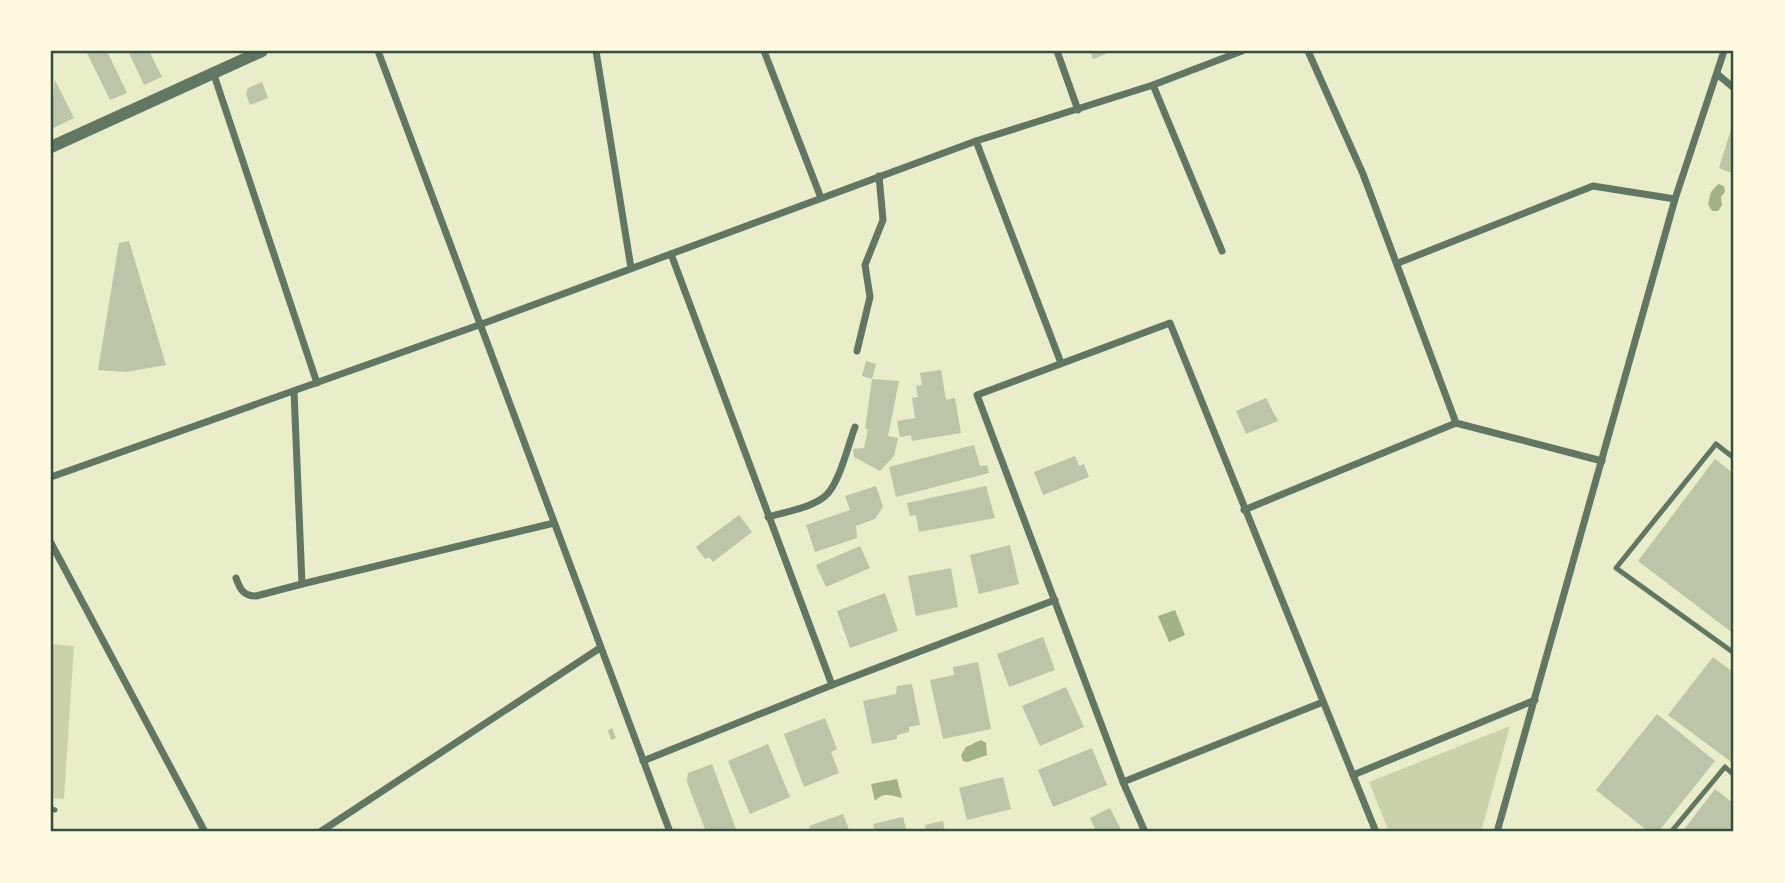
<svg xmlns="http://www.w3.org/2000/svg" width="1785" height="883" viewBox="0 0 1785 883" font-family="'Open Sans',sans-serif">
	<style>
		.green { fill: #cad2ad }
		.water { fill: #a3b18a }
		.building { fill: #bcc5a7 }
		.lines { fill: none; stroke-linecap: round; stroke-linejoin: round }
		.service { stroke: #617663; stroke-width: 5 }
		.minor { stroke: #617663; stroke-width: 7 }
		.tertiary { stroke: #617663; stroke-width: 12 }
		.neatline { fill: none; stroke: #344e41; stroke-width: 2.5 }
	</style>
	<rect width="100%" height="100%" fill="#e9edc9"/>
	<!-- green -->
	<g class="green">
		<path d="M51,644L74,646L64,799L51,798Z"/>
		<path d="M1510,726L1481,832H1389L1369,782Z"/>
	</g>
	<!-- water -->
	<g class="water">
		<path d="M1718,184L1724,186L1725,192L1721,197L1722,205L1718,211H1712L1708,204L1711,192Z"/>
		<path d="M1175,610L1185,635L1169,642L1158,616Z"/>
		<path d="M981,740L986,743L987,755L967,762L963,761L961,755L966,747Z"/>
		<path d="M897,779L902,798C891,795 883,792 875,801L871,784Z"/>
	</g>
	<!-- building -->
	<g class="building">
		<path d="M86,51H107L127,93L110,100Z"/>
		<path d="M128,51H149L162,77L144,85Z"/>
		<path d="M1090,51H1113L1093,59Z"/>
		<path d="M55,80L74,118L51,129V117Z"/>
		<path d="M262,82L268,98L250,105L246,94L248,88Z"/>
		<path d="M1732,126H1734V174L1719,168Z"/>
		<path d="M129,241L166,365L126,372L98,370L119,243Z"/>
		<path d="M866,361L876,364L872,379L862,376Z"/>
		<path d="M941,370L946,400L955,398L961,433L912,441L911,435L900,437L897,421L915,418L912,398L918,397L916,386L922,385L920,373Z"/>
		<path d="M872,379L899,381L888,436L898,438L894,456L880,471L854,457L853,449L864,448L868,429H865Z"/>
		<path d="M1266,398L1278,421L1246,434L1236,411Z"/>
		<path d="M974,445L980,466L987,465L989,473L896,497L889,467Z"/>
		<path d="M1075,456L1079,466L1084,464L1089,477L1043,495L1034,472Z"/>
		<path d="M1715,459L1734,474V634L1638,561Z"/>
		<path d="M876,486L883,507L875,519L856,526L857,538L815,552L806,525L850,510L845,496Z"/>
		<path d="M986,486L995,518L919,532L916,515L910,516L907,503Z"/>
		<path d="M739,515L752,532L713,562L709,557L705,559L696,547Z"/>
		<path d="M1010,545L1019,584L979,594L970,555Z"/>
		<path d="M860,546L870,568L826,587L816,565Z"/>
		<path d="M951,568L958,607L916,616L908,576Z"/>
		<path d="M885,593L898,631L850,648L837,611Z"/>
		<path d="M1043,637L1055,670L1009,687L997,654Z"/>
		<path d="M1713,657L1734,673V764L1668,715Z"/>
		<path d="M978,662L991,729L943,739L930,680L954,675L953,667Z"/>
		<path d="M912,684L920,725L909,727V732L897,735V739L872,744L863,701L896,694L897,686Z"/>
		<path d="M1066,687L1084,727L1040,746L1022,706Z"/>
		<path d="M1657,714L1715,761L1658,832H1649L1596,790Z"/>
		<path d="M825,718L837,749L831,752L839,773L804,787L784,734Z"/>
		<path d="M612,728L616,738L611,740L608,730Z"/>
		<path d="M768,744L790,797L750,814L728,761Z"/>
		<path d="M1092,748L1107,785L1053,807L1038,770Z"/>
		<path d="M712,764L737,832H706L687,782L688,773Z"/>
		<path d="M1003,777L1011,809L967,820L959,788Z"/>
		<path d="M1715,789L1734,804V832H1682Z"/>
		<path d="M1110,808L1122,832H1091L1095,829L1090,818Z"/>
		<path d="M843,814L850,832H812L809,826Z"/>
		<path d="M903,817L907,832H875L873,824Z"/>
		<path d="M943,821L945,832H926L925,825Z"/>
	</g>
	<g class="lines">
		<!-- service -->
		<g class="service">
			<path d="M1734,458L1716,444L1616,568L1734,653"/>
			<path d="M51,809L55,810"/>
			<path d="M1671,832L1725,767L1734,775"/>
		</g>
		<!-- minor -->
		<g class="minor">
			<path d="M378,51L670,832"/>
			<path d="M596,51L631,268"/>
			<path d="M764,51L821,198"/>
			<path d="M1057,51L1078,110"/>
			<path d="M1308,51L1363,174L1456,423"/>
			<path d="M213,72L317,383"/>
			<path d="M1717,74L1734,88"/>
			<path d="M1153,85L1222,251"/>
			<path d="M976,141L1061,363"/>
			<path d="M671,254L832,685"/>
			<path d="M1398,263L1593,186L1675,199"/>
			<path d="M857,351L870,297L865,265L883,220L879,176"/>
			<path d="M294,391L302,584L554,523"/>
			<path d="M51,477L479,325L976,141L1153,85L1242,51"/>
			<path d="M1244,510L1456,423L1602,461"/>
			<path d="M768,517C785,512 810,508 824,497C839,486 848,445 855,427"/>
			<path d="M51,543L205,832"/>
			<path d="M236,578C240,589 243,596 256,596L302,584"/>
			<path d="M643,761L832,685L1055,600"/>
			<path d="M1353,775L1535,700"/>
			<path d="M1123,782L1323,702"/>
			<path d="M320,832L600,648"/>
			<path d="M1145,832L1123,782L977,395L1170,323L1376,832"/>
			<path d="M1497,832L1675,199L1724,51"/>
		</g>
		<!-- tertiary -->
		<path class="tertiary" d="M51,147L262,51"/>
	</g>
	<!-- border -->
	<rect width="1785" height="883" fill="none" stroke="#fefae0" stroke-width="105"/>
	<rect x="52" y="52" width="1680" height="778" class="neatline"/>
</svg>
